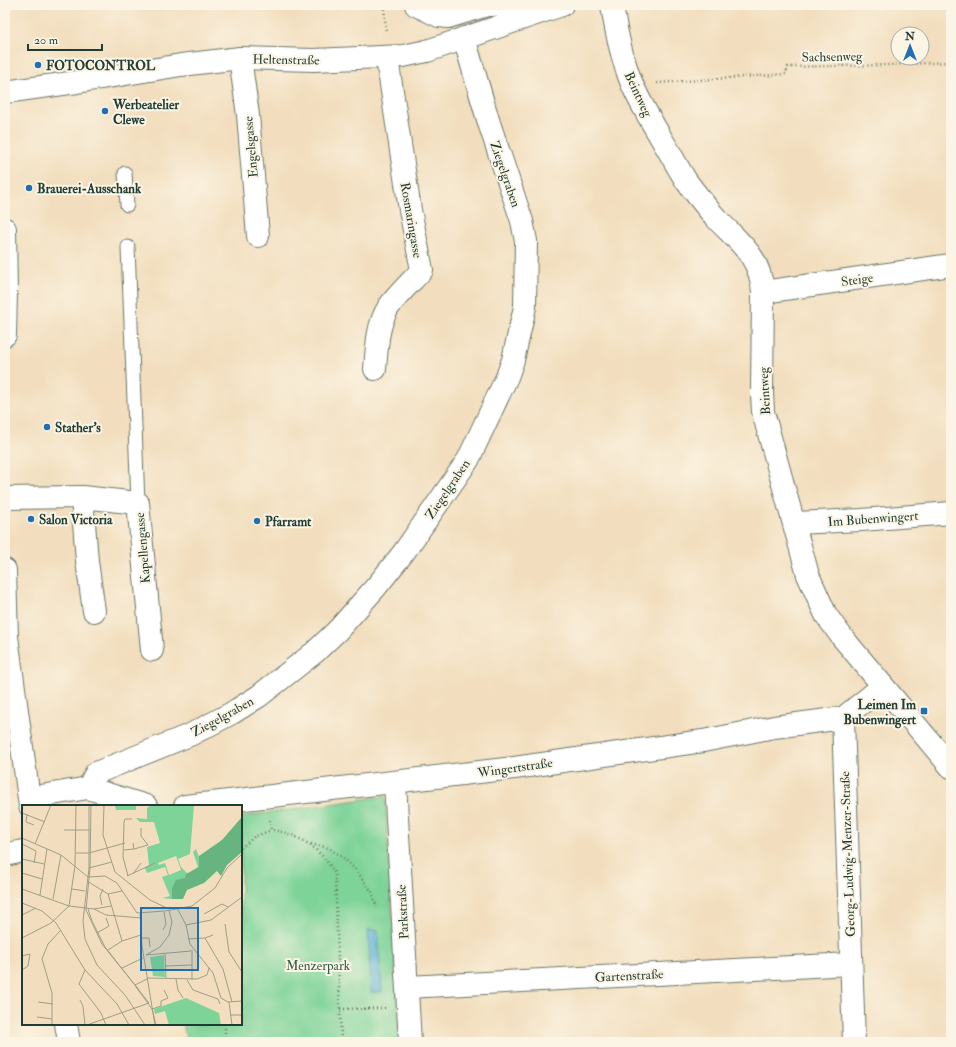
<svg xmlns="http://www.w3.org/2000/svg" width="956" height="1047" viewBox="0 0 956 1047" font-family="'IM FELL Double Pica',serif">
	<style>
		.green { fill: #7dd398; stroke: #4e8866 }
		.water { fill: #59b1d6; stroke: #3c7785 }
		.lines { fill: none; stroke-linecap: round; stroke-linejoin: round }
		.service-casing { stroke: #697564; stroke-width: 15 }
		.minor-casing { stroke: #697564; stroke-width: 24 }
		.tertiary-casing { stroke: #697564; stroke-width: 24 }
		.path { stroke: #697564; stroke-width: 2.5; stroke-dasharray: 1 3; stroke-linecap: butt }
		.service { stroke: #fff; stroke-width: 13 }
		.minor { stroke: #fff; stroke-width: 22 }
		.tertiary { stroke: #fff; stroke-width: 22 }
		.poi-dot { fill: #1f6fb2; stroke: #fcf5e5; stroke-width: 1.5 }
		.labels { text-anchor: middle; stroke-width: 4; stroke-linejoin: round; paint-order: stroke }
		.street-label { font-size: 13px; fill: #1f3d34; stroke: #fcf5e5 }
		.poi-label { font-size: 13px; font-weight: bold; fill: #1f3d34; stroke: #fcf5e5; text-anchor: start }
		.park-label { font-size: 13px; fill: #325b48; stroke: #fcf5e5 }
		.inset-road { fill: none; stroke: #9e9e87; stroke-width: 1 }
		.view { fill: #1f6fb2; fill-opacity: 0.15; stroke: #1f6fb2; stroke-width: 2 }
		.inset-edge { fill: none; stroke: #1f3d34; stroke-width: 2 }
	</style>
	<rect width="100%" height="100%" fill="#fcf5e5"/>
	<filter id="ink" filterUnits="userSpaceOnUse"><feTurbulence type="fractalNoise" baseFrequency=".025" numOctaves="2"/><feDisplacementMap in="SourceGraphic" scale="8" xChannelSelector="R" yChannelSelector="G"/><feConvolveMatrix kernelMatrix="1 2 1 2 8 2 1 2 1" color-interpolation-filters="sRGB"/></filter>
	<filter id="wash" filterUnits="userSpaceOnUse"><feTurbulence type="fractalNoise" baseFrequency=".012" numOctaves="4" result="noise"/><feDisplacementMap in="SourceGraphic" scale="16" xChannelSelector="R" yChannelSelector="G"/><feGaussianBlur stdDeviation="0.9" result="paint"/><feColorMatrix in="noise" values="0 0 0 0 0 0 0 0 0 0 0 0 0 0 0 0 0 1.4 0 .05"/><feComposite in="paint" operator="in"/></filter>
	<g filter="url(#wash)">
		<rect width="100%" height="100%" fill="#f2debe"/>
		<!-- green -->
		<path class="green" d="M385,796L400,1042H187L183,1024H241V817Z"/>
		<!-- water -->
		<path class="water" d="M368,930H378L382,992H371Z"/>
	</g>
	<g filter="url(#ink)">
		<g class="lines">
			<defs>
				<g id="service">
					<path d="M125,173L127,205"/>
					<path d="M128,247L138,503"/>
				</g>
				<g id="minor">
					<path d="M416,5L439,16L448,17L487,5H493"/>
					<path d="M501,5L507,6L523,18"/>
					<path d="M612,5C616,32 622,59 632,84C641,105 653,124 664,143C672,156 679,170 687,182C696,194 706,207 716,218C739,243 760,255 763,292L762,393L763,412L808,575L826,615L842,637L951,767"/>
					<path d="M240,58L248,115L258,236"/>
					<path d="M5,229L6,293L5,335"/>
					<path d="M763,292L951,265"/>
					<path d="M375,369C377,348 377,326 388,308C396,296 412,281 422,270L410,210L387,58"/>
					<path d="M82,497L87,561L94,611"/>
					<path d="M5,498L82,497L138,503L152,650"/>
					<path d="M795,523L861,520L951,513"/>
					<path d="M5,570L7,637L30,806"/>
					<path d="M395,783L410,1042"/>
					<path d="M88,788L96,773L192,734L232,713L259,696L315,652L338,630L376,587L404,552L468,460L507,377L513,360L525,307L526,241L522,221L489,123L464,38"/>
					<path d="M29,798L88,788L146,806"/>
					<path d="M185,806L514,768L703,741L774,727L843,718"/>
					<path d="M5,855L23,851"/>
					<path d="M407,987L851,964"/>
					<path d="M66,1024L69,1042"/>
					<path d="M854,1042L843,718L883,686"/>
				</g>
				<path id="tertiary" d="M5,92L77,82L181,65L240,58L314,60L403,56L427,51L562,5"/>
			</defs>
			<!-- service casing -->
			<use href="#service" class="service-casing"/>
			<!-- minor casing -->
			<use href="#minor" class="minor-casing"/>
			<!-- tertiary casing -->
			<use href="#tertiary" class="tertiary-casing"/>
			<!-- path -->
			<g class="path">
				<path d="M384,5L386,32"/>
				<path d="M657,83L786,74L788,67L887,65L951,62"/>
				<path d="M270,820L271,830C299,833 322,850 335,874L341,1042"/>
				<path d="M311,844L329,848L342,857L355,869L372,892L377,907"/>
				<path d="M241,848L254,837L271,830"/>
				<path d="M340,1009L385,1008"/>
				<path d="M225,1024V1042"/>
			</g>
			<!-- service -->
			<use href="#service" class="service"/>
			<!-- minor -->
			<use href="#minor" class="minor"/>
			<!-- tertiary -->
			<use href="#tertiary" class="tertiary"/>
		</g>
	</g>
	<!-- markers -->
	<g class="poi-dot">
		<circle cx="38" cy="65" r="4"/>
		<circle cx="105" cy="111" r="4"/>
		<circle cx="29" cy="188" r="4"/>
		<circle cx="47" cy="427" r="4"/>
		<circle cx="31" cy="519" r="4"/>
		<circle cx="257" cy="521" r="4"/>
		<rect x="920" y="707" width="8" height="8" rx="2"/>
	</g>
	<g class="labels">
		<!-- street labels -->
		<g class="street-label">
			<text transform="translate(832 56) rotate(-1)" y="5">Sachsenweg</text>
			<text transform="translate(286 59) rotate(1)" y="5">Heltenstraße</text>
			<text transform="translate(639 94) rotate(65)" y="5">Beintweg</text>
			<text transform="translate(250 147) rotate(-95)" y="5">Engelsgasse</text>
			<text transform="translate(506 174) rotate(71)" y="5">Ziegelgraben</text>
			<text transform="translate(412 220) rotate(80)" y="5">Rosmaringasse</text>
			<text transform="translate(857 279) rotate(-8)" y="5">Steige</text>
			<text transform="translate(764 391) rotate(-93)" y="5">Beintweg</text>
			<text transform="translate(447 489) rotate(-56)" y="5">Ziegelgraben</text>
			<text transform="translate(873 518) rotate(-4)" y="5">Im Bubenwingert</text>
			<text transform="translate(142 548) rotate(-95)" y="5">Kapellengasse</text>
			<text transform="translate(222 716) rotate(-29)" y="5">Ziegelgraben</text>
			<text transform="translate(515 767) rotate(-8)" y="5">Wingertstraße</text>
			<text transform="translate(847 854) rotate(-92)" y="5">Georg-Ludwig-Menzer-Straße</text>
			<text transform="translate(402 912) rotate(-93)" y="5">Parkstraße</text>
			<text transform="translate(629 975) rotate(-3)" y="5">Gartenstraße</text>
		</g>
		<!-- poi labels -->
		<g class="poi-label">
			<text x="46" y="70">FOTOCONTROL</text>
			<text x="113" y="109">Werbeatelier<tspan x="113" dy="15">Clewe</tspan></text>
			<text x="37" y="193">Brauerei-Ausschank</text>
			<text x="55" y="432">Stather's</text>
			<text x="39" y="524">Salon Victoria</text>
			<text x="265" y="526">Pfarramt</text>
			<text x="916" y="709" text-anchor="end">Leimen Im<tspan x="916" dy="15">Bubenwingert</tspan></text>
		</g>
		<!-- park labels -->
		<g class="park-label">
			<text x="318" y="970">Menzerpark</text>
		</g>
	</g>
	<!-- overview -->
	<g transform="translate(22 805)">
		<rect width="220" height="220" fill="#f2debe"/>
		<path d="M93,0H114V5H94ZM129,0H172L168,49L156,54L159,62L166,69L176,62L171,47L174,44L178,54L177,62L150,83V94L140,93L148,91L140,72L146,70L143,62L125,68L123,63L127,60L125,42L138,38L132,17H118L114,13L125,14V3ZM154,51L159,65L147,70L143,58L137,60L136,58ZM142,150L143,172L131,171L128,152ZM164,193L197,208L199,220H147L143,206L133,209L132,204Z" fill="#7dd398" fill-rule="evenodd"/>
		<path d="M219,13L220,47L205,60L199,71L195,66L182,78L165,85L161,94H150V83L154,75L163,73L164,69L177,62V51L200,35Z" fill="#66b580"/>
		<path class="inset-road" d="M67,0V63L61,116L63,134L75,160L103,190L123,220M69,0L68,63L64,105L80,139L117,185M82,0L81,30L93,67L128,95L147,104M0,8L23,17M5,9L4,17L12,20M42,25H67M0,33L39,50L66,72M0,39L14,46L12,58M13,39L29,0M112,44L126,40L119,31V23M102,45L112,44L111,38M54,48H67L103,38M0,54L22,59M67,63L90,57M0,68L20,74M111,69L119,58M105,71L133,58M106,71L101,52L102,17L103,14H110M66,72L83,71L95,78L115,108L143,106L170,101L193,83L205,63L220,49M65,76L86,89L100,136M0,84L47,101M50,84L63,86M86,89L100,86M18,90L25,44M31,94L39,50M0,98L20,106L34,118L63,165L95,199L107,220M80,100L78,91L81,84M47,101L53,61L54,0M155,103L164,120L168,139L191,168L199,193L206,197L220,196M66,104L70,116L83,142L127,198M72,104L89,101M118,109L120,141L133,220M182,109L200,99L206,102M0,110L14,103M203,119L207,147L220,167M164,120L189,115L220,92M141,125L144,119L142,107M75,128L87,121L84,113M191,130L183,133L201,164L210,197M0,133L29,118L47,101L72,104L84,110L119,113M120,133H127L128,142M166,134L183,133M86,145L100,136L119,130M170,145V175M143,149L144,173M124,150L138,142L147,130L150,117L147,105M124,150L169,146M0,151L8,149L6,161L0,165M143,161L170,160M100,163L121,153M63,165L57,179L79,208L84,220M125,173L175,174L185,170L187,163M154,174L156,185L161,193M165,175L171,185L196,194L198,199M113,180L125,174M114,182L130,204L134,220M58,195L61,201L63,220M16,197L31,199M207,197L210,220M130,204L139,201V196L146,193L142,185M208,210H219L220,212M15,212L30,214M30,220V188L20,154L26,139L39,125M65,220L127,198"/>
		<path class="view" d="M119,103H176V165H119Z"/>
		<rect width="220" height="220" class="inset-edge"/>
	</g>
	<!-- margin -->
	<rect width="956" height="1047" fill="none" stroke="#fcf5e5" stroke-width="20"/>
	<!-- north arrow -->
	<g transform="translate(910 46)"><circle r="19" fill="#fcf5e5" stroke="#a4ab9e"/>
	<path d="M0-3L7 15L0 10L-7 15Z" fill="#1f6fb2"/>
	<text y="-6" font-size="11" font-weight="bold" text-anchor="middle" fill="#1f3d34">N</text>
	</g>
	<!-- scale -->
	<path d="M28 44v6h74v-6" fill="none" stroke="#1f3d34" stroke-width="2"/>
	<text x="34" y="44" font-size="12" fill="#1f3d34" stroke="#fcf5e5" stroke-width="3" paint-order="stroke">20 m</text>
</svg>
